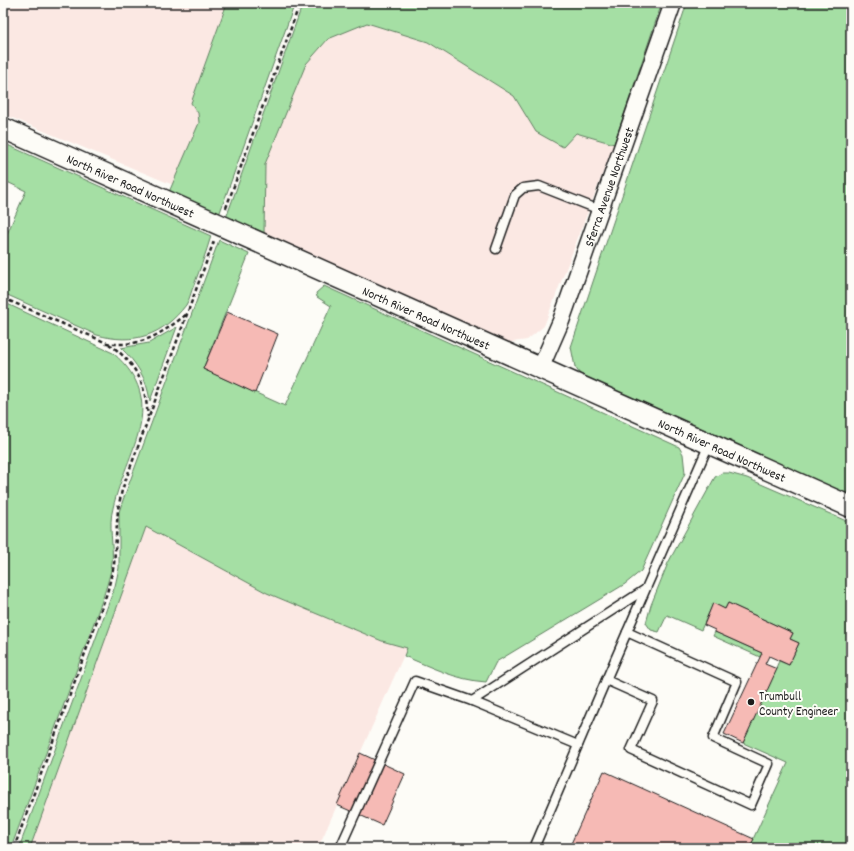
<svg xmlns="http://www.w3.org/2000/svg" width="854" height="851" viewBox="0 0 854 851" font-family="Dekko,sans-serif">
	<style>
		.built { fill: #fbe8e3 }
		.green { fill: #a5dfa4; stroke: #607e60 }
		.building { fill: #f6bab5; stroke: #1c1c1c }
		.lines { fill: none; stroke-linecap: round; stroke-linejoin: round }
		.service-casing { stroke: #1c1c1c; stroke-width: 11 }
		.minor-casing { stroke: #1c1c1c; stroke-width: 19 }
		.tertiary-casing { stroke: #1c1c1c; stroke-width: 23 }
		.path { stroke: #1c1c1c; stroke-width: 2.5; stroke-dasharray: 4 3; stroke-linecap: butt }
		.service { stroke: #fdfcf7; stroke-width: 8 }
		.minor { stroke: #fdfcf7; stroke-width: 16 }
		.tertiary { stroke: #fdfcf7; stroke-width: 20 }
		.poi-dot { fill: #1c1c1c; stroke: #fdfcf7; stroke-width: 1.5 }
		.labels { text-anchor: middle; stroke-width: 4; stroke-linejoin: round; paint-order: stroke }
		.street-label { font-size: 13px; fill: #1c1c1c; stroke: #fdfcf7 }
		.poi-label { font-size: 13px; fill: #1c1c1c; stroke: #fdfcf7; text-anchor: start }
	</style>
	<rect width="100%" height="100%" fill="#fdfcf7"/>
	<filter id="ink" filterUnits="userSpaceOnUse"><feTurbulence type="fractalNoise" baseFrequency=".025" numOctaves="2"/><feDisplacementMap in="SourceGraphic" scale="8" xChannelSelector="R" yChannelSelector="G"/><feConvolveMatrix kernelMatrix="1 2 1 2 8 2 1 2 1" color-interpolation-filters="sRGB"/></filter>
	<g filter="url(#ink)">
		<!-- built -->
		<g class="built">
			<path d="M3,3H227L191,102L198,113L199,123L173,185L3,114Z"/>
			<path d="M367,23L428,42L514,96L536,132L576,133L614,144L544,326L527,340L504,343L264,235L265,164L306,64L328,39Z"/>
			<path d="M146,527L267,593L382,641L407,648L318,848H30Z"/>
		</g>
		<!-- green -->
		<g class="green">
			<path d="M227,3H295L219,215L169,192L199,123L198,113L191,103Z"/>
			<path d="M303,3H662L614,144L576,133L563,147L536,132L514,96L428,42L367,23L328,39L306,64L265,164L264,235L226,218Z"/>
			<path d="M687,3H851V497L582,377L575,367L571,347Z"/>
			<path d="M3,143L211,236C206,253 200,269 194,285C191,291 190,299 186,305C162,336 134,345 97,335L3,293V243L26,191L3,180Z"/>
			<path d="M219,240L249,254L203,369L285,406L331,306L317,297L316,293L324,286L679,447L683,454L685,473L641,571L625,584L496,662L486,682C456,680 431,667 404,656L407,648L382,641L267,593L146,527L30,848H19L115,586L119,568V512L123,500Z"/>
			<path d="M3,302L113,353C171,403 126,450 113,508C108,526 114,545 112,563C111,575 106,587 103,598L11,848H3Z"/>
			<path d="M177,327L150,401C147,379 137,363 121,348L149,343Z"/>
			<path d="M722,473H729L747,478L851,523V848H749L788,763L743,743L779,661L789,665L799,643L790,639L793,633L728,603L725,609L713,604L701,630L667,615L659,632L651,630L646,623L651,605L668,563L715,477Z"/>
			<path d="M715,632L762,653L760,657L713,636Z"/>
		</g>
		<!-- building -->
		<g class="building">
			<path d="M227,312L278,334L255,393L203,369Z"/>
			<path d="M713,603L725,609L728,603L793,633L790,639L799,643L789,665L769,656L765,664L777,669L743,743L724,734L762,653L715,632V630L704,625Z"/>
			<path d="M360,753L405,774L382,825L337,805Z"/>
			<path d="M604,771L754,839L749,848H569Z"/>
		</g>
		<g class="lines">
			<defs>
				<g id="service">
					<path d="M496,249L515,195L523,188L539,186L600,210"/>
					<path d="M606,680L627,632"/>
					<path d="M472,701L578,745"/>
					<path d="M340,848L415,681L472,701L644,590"/>
					<path d="M534,848L606,680L653,701L631,750L751,805L769,764L713,738L737,682L627,632L709,444"/>
				</g>
				<g id="minor">
					<path id="s1" d="M540,369L561,321L673,3"/>
				</g>
				<g id="tertiary">
					<path id="s2" d="M3,128L851,507"/>
				</g>
			</defs>
			<!-- service casing -->
			<use href="#service" class="service-casing"/>
			<!-- minor casing -->
			<use href="#minor" class="minor-casing"/>
			<!-- tertiary casing -->
			<use href="#tertiary" class="tertiary-casing"/>
			<!-- path -->
			<g class="path">
				<path d="M226,208L300,3"/>
				<path d="M3,298L107,343C141,348 161,334 187,314"/>
				<path d="M109,344C127,357 141,373 145,396C147,403 147,410 148,417"/>
				<path d="M14,848L107,593L114,565L118,509L122,490L214,241"/>
			</g>
			<!-- service -->
			<use href="#service" class="service"/>
			<!-- minor -->
			<use href="#minor" class="minor"/>
			<!-- tertiary -->
			<use href="#tertiary" class="tertiary"/>
		</g>
	</g>
	<!-- markers -->
	<circle class="poi-dot" cx="751" cy="702" r="4"/>
	<g class="labels">
		<!-- street labels -->
		<g class="street-label">
			<text dy="5" stroke="none"><textPath href="#s2" startOffset="140">North River Road Northwest</textPath></text>
			<text dy="5" stroke="none"><textPath href="#s1" startOffset="195">Sferra Avenue Northwest</textPath></text>
			<text dy="5" stroke="none"><textPath href="#s2" startOffset="464">North River Road Northwest</textPath></text>
			<text dy="5" stroke="none"><textPath href="#s2" startOffset="788">North River Road Northwest</textPath></text>
		</g>
		<!-- poi labels -->
		<g class="poi-label">
			<text x="759" y="700">Trumbull<tspan x="759" dy="15">County Engineer</tspan></text>
		</g>
	</g>
	<!-- margin -->
	<rect width="854" height="851" fill="none" stroke="#fdfcf7" stroke-width="16"/>
	<rect x="8" y="8" width="838" height="835" fill="none" stroke="#1c1c1c" stroke-width="1.5" filter="url(#ink)"/>
</svg>
